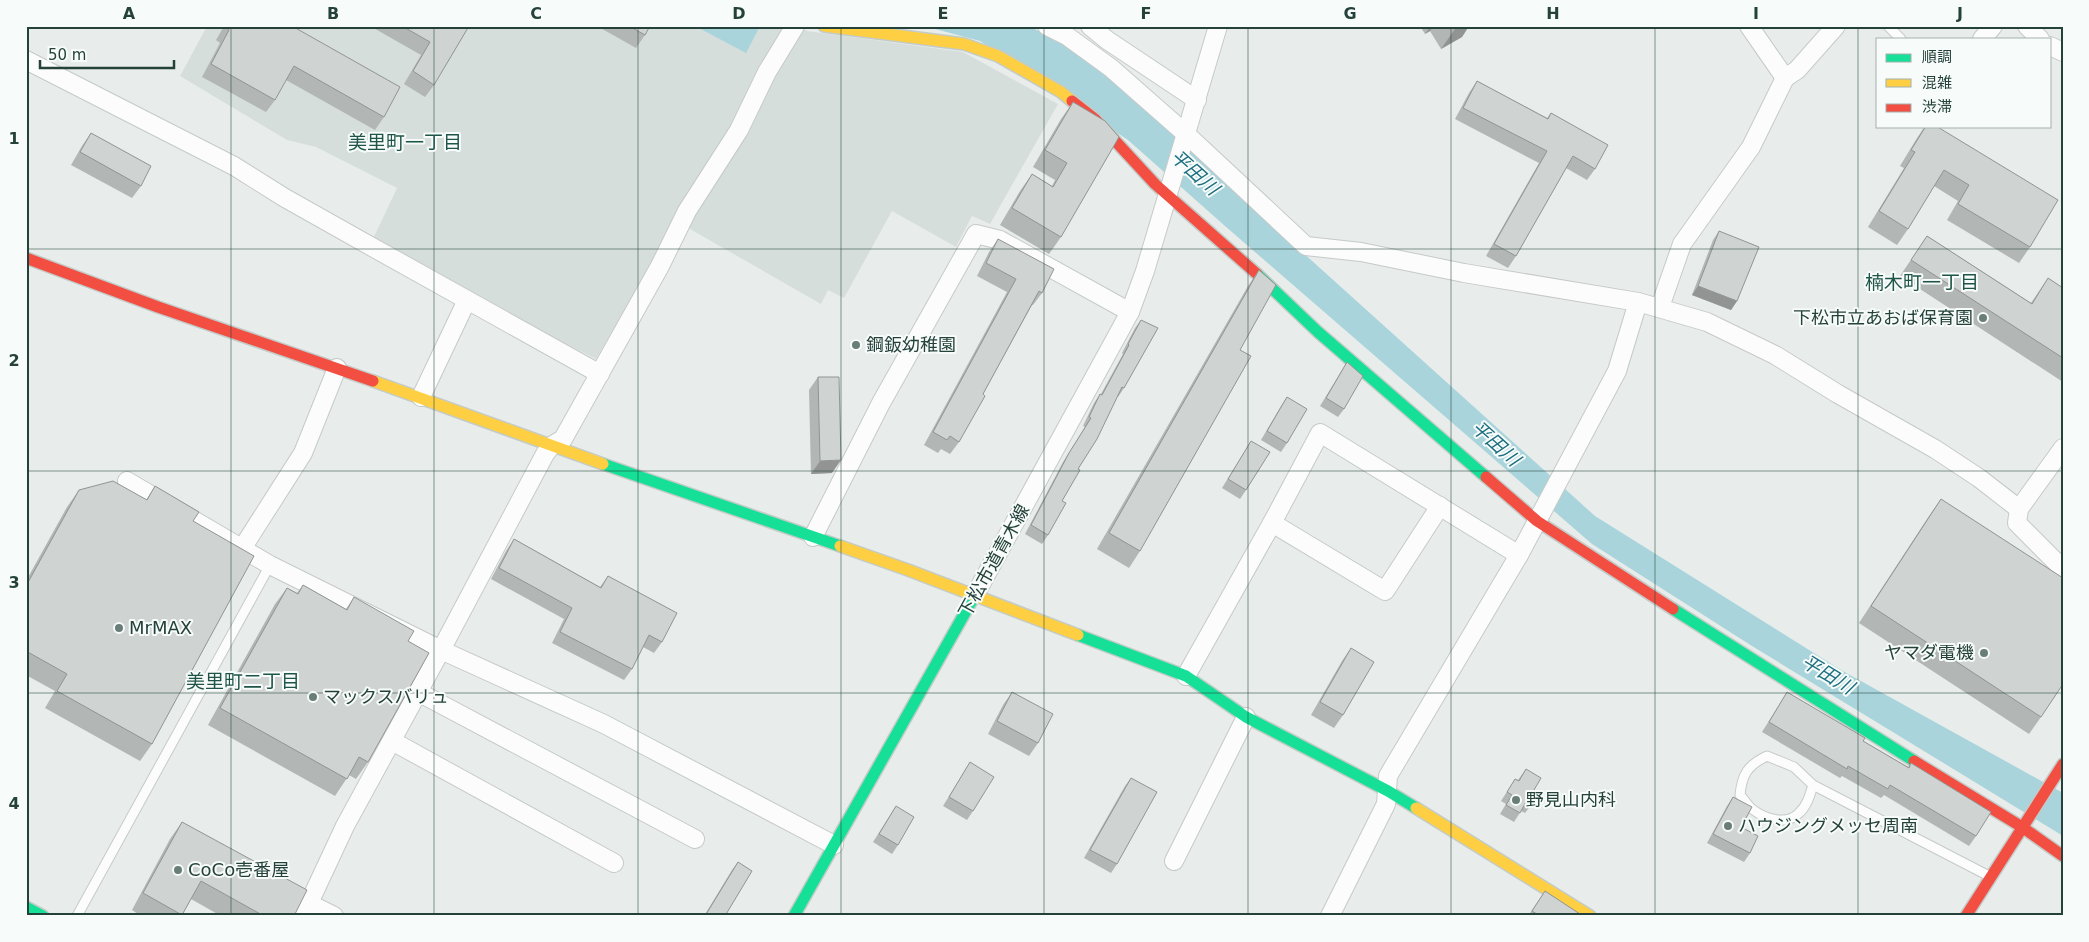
<svg xmlns="http://www.w3.org/2000/svg" width="2089" height="942" viewBox="0 0 2089 942" font-family="'DejaVu Sans','Noto Sans JP',sans-serif">
	<style>
		.built { fill: #d6dedb }
		.water { fill: #a9d4db }
		.lines { fill: none; stroke-linecap: round; stroke-linejoin: round }
		.lane-casing { stroke: #c5cac8; stroke-width: 11 }
		.street-casing { stroke: #c5cac8; stroke-width: 20 }
		.fast-casing { stroke: #c3cbc8; stroke-width: 14 }
		.slow-casing { stroke: #c3cbc8; stroke-width: 14 }
		.jam-casing { stroke: #c3cbc8; stroke-width: 14 }
		.lane { stroke: #fcfcfc; stroke-width: 9 }
		.street { stroke: #fcfcfc; stroke-width: 18 }
		.fast { stroke: #16e098; stroke-width: 11 }
		.slow { stroke: #ffcf43; stroke-width: 11 }
		.jam { stroke: #f24e42; stroke-width: 11 }
		.wall { fill: #b2b6b5 }
		.shaded-wall { fill: #919493 }
		.building { fill: #cfd4d2; stroke: #919493 }
		.grid { fill: none; stroke: #24423a; stroke-width: 1; stroke-opacity: 0.55 }
		.poi-dot { fill: #697e78; stroke: #f7fbf9; stroke-width: 2 }
		.labels { text-anchor: middle; stroke-width: 4; stroke-linejoin: round; paint-order: stroke }
		.poi-label { font-size: 18px; fill: #24423a; stroke: #f7fbf9; text-anchor: start }
		.street-label { font-size: 18px; fill: #24423a; stroke: #f7fbf9 }
		.neighbourhood-label { font-size: 19px; fill: #1f5548; stroke: #f7fbf9 }
		.water-label { font-size: 19px; font-style: italic; fill: #1c6f80; stroke: #f7fbf9 }
		.neatline { fill: none; stroke: #24423a; stroke-width: 2 }
		.grid-label { font-size: 16px; text-anchor: middle; font-weight: bold; fill: #24423a }
	</style>
	<rect width="100%" height="100%" fill="#e8edeb"/>
	<!-- built -->
	<path class="built" d="M207,26H796L807,31L963,52L1058,104L990,224L972,216L956,247L892,211L844,298L828,290L821,304L676,221L596,359L433,276L372,241L397,188L316,147L287,140L180,76Z"/>
	<!-- water -->
	<g class="water">
		<path d="M695,26H760L746,53Z"/>
		<path d="M924,26H1028L1065,43L1115,77L1260,214L1595,516L1841,670L2063,793V836L1752,646L1592,544L1225,226L1128,140L980,41Z"/>
	</g>
	<g class="lines">
		<defs>
			<g id="lane">
				<path d="M1888,26L1901,39"/>
				<path d="M1813,785C1810,795 1807,806 1799,813C1787,826 1765,819 1752,809C1748,806 1744,799 1740,795C1742,774 1748,765 1767,756L1794,767L1813,785L1989,876"/>
				<path d="M77,916L270,565"/>
			</g>
			<g id="street">
				<path d="M1047,26L1067,36L1111,68L1186,134L1306,246L1361,252L1464,273L1638,302L1707,322L1775,355L1838,394L1935,449L1979,478L2019,509"/>
				<path d="M1090,26L1107,40L1197,100"/>
				<path d="M1749,26L1785,78"/>
				<path d="M2027,26L2040,39"/>
				<path d="M1982,39L1993,26"/>
				<path d="M2050,46L2063,52"/>
				<path d="M26,60L234,166L285,198L365,243L600,374"/>
				<path d="M1660,307L1682,244L1751,147L1785,78L1797,70L1836,26"/>
				<path d="M421,397L467,300"/>
				<path d="M2063,448L2019,509L2017,523L2063,569"/>
				<path d="M127,481L270,565L441,650L604,724L834,845"/>
				<path d="M1272,523L1385,591L1440,506"/>
				<path d="M813,537L881,403L976,234L1000,240L1130,312"/>
				<path d="M243,547L303,453L337,368"/>
				<path d="M975,595L1130,312L1145,271L1218,26"/>
				<path d="M1186,676L1272,523L1320,433L1519,555"/>
				<path d="M418,692L695,839"/>
				<path d="M392,741L614,863"/>
				<path d="M1174,861L1246,717"/>
				<path d="M308,903L334,916"/>
				<path d="M303,916L345,826L441,650L545,454L551,446L563,439L660,266L687,211L739,130L767,72L795,26"/>
				<path d="M1330,916L1386,804L1388,776L1519,555L1617,371L1638,302"/>
			</g>
			<g id="fast">
				<path d="M1257,274L1318,332L1486,477"/>
				<path d="M603,464L840,546"/>
				<path d="M1673,609L1914,761"/>
				<path d="M1078,635L1186,676L1246,717L1388,791L1416,808"/>
				<path d="M26,907L43,916"/>
				<path d="M794,916L975,595"/>
			</g>
			<g id="slow">
				<path d="M824,26L964,44L998,56L1061,92L1072,101"/>
				<path d="M373,381L603,464"/>
				<path d="M840,546L908,570L1078,635"/>
				<path d="M1416,808L1590,916"/>
			</g>
			<g id="jam">
				<path d="M1072,101L1095,119L1155,184L1257,274"/>
				<path d="M26,258L158,307L373,381"/>
				<path d="M1486,477L1537,521L1673,609"/>
				<path d="M1914,761L2022,827L2063,856"/>
				<path d="M1966,916L2063,764"/>
			</g>
		</defs>
		<!-- lane casing -->
		<use href="#lane" class="lane-casing"/>
		<!-- street casing -->
		<use href="#street" class="street-casing"/>
		<!-- fast casing -->
		<use href="#fast" class="fast-casing"/>
		<!-- slow casing -->
		<use href="#slow" class="slow-casing"/>
		<!-- jam casing -->
		<use href="#jam" class="jam-casing"/>
		<!-- lane -->
		<use href="#lane" class="lane"/>
		<!-- street -->
		<use href="#street" class="street"/>
		<!-- fast -->
		<use href="#fast" class="fast"/>
		<!-- slow -->
		<use href="#slow" class="slow"/>
		<!-- jam -->
		<use href="#jam" class="jam"/>
	</g>
	<!-- wall -->
	<g class="wall">
		<path d="M224,26H292L384,117L375,130L286,80L275,100L266,112L202,77L220,43L216,40Z"/>
		<path d="M370,26H469L434,85L425,97L404,84L421,55Z"/>
		<path d="M597,26H650L645,35L636,48Z"/>
		<path d="M1420,26H1469L1462,37L1441,49L1430,31L1425,34Z"/>
		<path d="M1477,81L1547,118L1551,113L1595,169L1587,180L1566,168L1516,256L1508,268L1486,256L1539,163L1455,119L1469,93Z"/>
		<path d="M1073,102L1061,237L1049,254L1000,225L1020,191L1032,174L1052,186L1055,180L1033,167L1061,119Z"/>
		<path d="M1925,126H1936L2030,247L2019,263L1947,220L1958,201L1934,186L1908,229L1897,245L1868,227L1904,168L1900,166L1917,138Z"/>
		<path d="M91,133L141,186L132,198L71,165L82,146Z"/>
		<path d="M1719,231L1737,301L1731,310L1692,295L1713,240Z"/>
		<path d="M1927,236L2031,303L2048,278L2063,288V382L1900,276Z"/>
		<path d="M998,239L1042,293L1033,305H1032L983,394L959,442L950,454L941,449L938,453L924,445L1007,292L977,276L989,252Z"/>
		<path d="M1259,270L1240,350L1140,551L1129,568L1097,549L1248,286Z"/>
		<path d="M1141,320L1124,388L1118,397L1117,396L1078,469L1062,501L1048,535L1042,544L1025,534L1063,462L1085,427L1083,426L1094,403L1100,394H1101L1123,354L1122,353L1135,328Z"/>
		<path d="M1347,362L1344,409L1338,417L1320,406Z"/>
		<path d="M818,377L832,473L811,474L809,390Z"/>
		<path d="M1287,397V443L1281,452L1261,440L1281,406Z"/>
		<path d="M1251,441L1246,490L1240,499L1222,488Z"/>
		<path d="M155,486L193,521L152,744L140,761L45,708L55,691L26,675V581L67,507L79,490L146,500Z"/>
		<path d="M1941,499L2041,717L2029,734L1859,623L1929,516Z"/>
		<path d="M514,539L600,587L608,576L662,642L654,653L643,647L632,669L624,680L552,643L564,619L491,579L506,551Z"/>
		<path d="M303,585L346,609L354,597L408,641L368,762L356,779L349,775L335,796L208,725L275,604L287,588L297,593Z"/>
		<path d="M1351,648L1343,715L1334,728L1311,715L1342,661Z"/>
		<path d="M1012,692L1038,743L1029,756L988,734L1003,705Z"/>
		<path d="M1787,692L1863,741L1908,767L1911,763L1976,836L1969,846L1884,795L1881,798L1842,776L1840,778L1762,732Z"/>
		<path d="M970,762L973,811L967,820L943,806Z"/>
		<path d="M1526,769L1534,790L1531,805L1525,813L1521,811L1514,822L1500,814L1506,804L1501,801L1515,779L1518,780Z"/>
		<path d="M1131,778L1117,864L1111,873L1084,858L1125,786Z"/>
		<path d="M1733,797L1741,827L1750,853L1744,862L1707,843L1727,806Z"/>
		<path d="M896,806L898,845L892,854L873,842Z"/>
		<path d="M182,822L294,916H221L191,899L181,916H141L132,910L170,839Z"/>
		<path d="M738,862L725,916H704L732,870Z"/>
		<path d="M1545,891L1583,916H1528Z"/>
	</g>
	<!-- shaded-wall -->
	<g class="shaded-wall">
		<path d="M1431,26H1433L1430,31L1425,34Z"/>
		<path d="M1457,26H1469L1462,37L1441,49Z"/>
		<path d="M1698,286L1737,301L1731,310L1692,295Z"/>
		<path d="M841,460L832,473L811,474L820,461Z"/>
	</g>
	<!-- building -->
	<g class="building">
		<path d="M226,26H292L400,87L384,117L294,66L275,100L211,64L229,30L225,27Z"/>
		<path d="M402,26H469L434,85L413,71L430,42Z"/>
		<path d="M629,26H650L645,35Z"/>
		<path d="M1477,81L1548,119L1551,113L1608,145L1595,169L1573,156L1516,256L1494,244L1547,151L1463,108Z"/>
		<path d="M1073,102L1105,121L1119,137L1061,237L1012,208L1032,174L1053,187L1067,163L1045,150Z"/>
		<path d="M1926,126H1936L2058,200L2030,247L1958,204L1969,185L1944,170L1908,229L1879,211L1915,152L1911,150Z"/>
		<path d="M91,133L151,166L141,186L80,152Z"/>
		<path d="M1719,231L1759,247L1737,301L1698,286Z"/>
		<path d="M1927,236L2032,304L2048,278L2063,288V358L1911,260Z"/>
		<path d="M998,239L1054,269L1042,293L1039,291L983,394L985,396L959,442L950,436L947,440L933,432L1016,279L986,263Z"/>
		<path d="M1259,270L1276,285L1240,350L1251,356L1140,551L1109,533Z"/>
		<path d="M1141,320L1158,328L1124,388L1122,387L1097,439L1078,469L1080,470L1062,501L1066,503L1048,535L1031,525L1069,453L1091,418L1089,417L1100,394L1102,395L1129,345L1128,344Z"/>
		<path d="M1347,362L1363,376L1344,409L1326,398Z"/>
		<path d="M818,377H839L841,460L820,461Z"/>
		<path d="M1287,397L1307,409L1287,443L1267,431Z"/>
		<path d="M1251,441L1270,452L1246,490L1228,479Z"/>
		<path d="M113,481L147,500L155,486L199,512L193,521L254,556L152,744L57,691L67,674L26,651V586L79,490Z"/>
		<path d="M1941,499L2063,578V684L2041,717L1871,606Z"/>
		<path d="M514,539L601,588L608,576L677,613L662,642L649,635L632,669L560,632L572,608L499,568Z"/>
		<path d="M303,585L347,610L354,597L414,631L408,641L429,653L368,762L359,757L347,779L220,708L287,588L298,594Z"/>
		<path d="M1351,648L1374,662L1343,715L1320,702Z"/>
		<path d="M1012,692L1053,714L1038,743L997,721Z"/>
		<path d="M1787,692L1865,738L1863,741L1909,768L1911,763L1991,812L1976,836L1890,785L1888,789L1848,766L1847,769L1769,722Z"/>
		<path d="M970,762L994,777L973,811L949,797Z"/>
		<path d="M1526,769L1541,778L1534,790L1539,792L1531,805L1526,802L1520,813L1506,805L1512,795L1507,792L1515,779L1519,781Z"/>
		<path d="M1131,778L1157,792L1117,864L1090,850Z"/>
		<path d="M1733,797L1752,807L1741,827L1758,836L1750,853L1713,834Z"/>
		<path d="M896,806L914,817L898,845L879,834Z"/>
		<path d="M182,822L307,890L294,916H264L201,881L182,915L143,893Z"/>
		<path d="M738,862L752,871L725,916H705Z"/>
		<path d="M1545,891L1583,916H1540L1532,911Z"/>
	</g>
	<!-- grid -->
	<path class="grid" d="M231,26V916M434,26V916M638,26V916M841,26V916M1044,26V916M1248,26V916M1451,26V916M1655,26V916M1858,26V916M26,249H2063M26,471H2063M26,693H2063"/>
	<!-- markers -->
	<g class="poi-dot">
		<circle cx="1983" cy="318" r="5"/>
		<circle cx="856" cy="345" r="5"/>
		<circle cx="119" cy="628" r="5"/>
		<circle cx="1984" cy="653" r="5"/>
		<circle cx="313" cy="697" r="5"/>
		<circle cx="1516" cy="800" r="5"/>
		<circle cx="1728" cy="826" r="5"/>
		<circle cx="178" cy="870" r="5"/>
	</g>
	<g class="labels">
		<!-- poi labels -->
		<g class="poi-label">
			<text x="1973" y="324" text-anchor="end">下松市立あおば保育園</text>
			<text x="866" y="351">鋼鈑幼稚園</text>
			<text x="129" y="634">MrMAX</text>
			<text x="1974" y="659" text-anchor="end">ヤマダ電機</text>
			<text x="323" y="703">マックスバリュ</text>
			<text x="1526" y="806">野見山内科</text>
			<text x="1738" y="832">ハウジングメッセ周南</text>
			<text x="188" y="876">CoCo壱番屋</text>
		</g>
		<!-- street labels -->
		<g class="street-label">
			<text transform="translate(994 561) rotate(-61)" y="6">下松市道青木線</text>
		</g>
		<!-- neighbourhood labels -->
		<g class="neighbourhood-label">
			<text x="405" y="149">美里町一丁目</text>
			<text x="1922" y="289">楠木町一丁目</text>
			<text x="243" y="688">美里町二丁目</text>
		</g>
		<!-- water labels -->
		<g class="water-label">
			<text transform="translate(1195 172) rotate(42)" y="7">平田川</text>
			<text transform="translate(1496 443) rotate(42)" y="7">平田川</text>
			<text transform="translate(1828 674) rotate(31)" y="7">平田川</text>
		</g>
	</g>
	<!-- border -->
	<rect width="2089" height="942" fill="none" stroke="#f7fbf9" stroke-width="55"/>
	<!-- legend -->
	<rect x="1876" y="38" width="175" height="90" fill="#f7fbf9" stroke="#a3b1ad"/>
	<rect x="1886" y="54" width="25" height="8" fill="#16e098" stroke="#a3b1ad"/>
	<text x="1922" y="62" font-size="15" fill="#24423a">順調</text>
	<rect x="1886" y="79" width="25" height="8" fill="#ffcf43" stroke="#a3b1ad"/>
	<text x="1922" y="88" font-size="15" fill="#24423a">混雑</text>
	<rect x="1886" y="104" width="25" height="8" fill="#f24e42" stroke="#a3b1ad"/>
	<text x="1922" y="112" font-size="15" fill="#24423a">渋滞</text>
	<!-- scale -->
	<path d="M40 60v8h134v-8" fill="none" stroke="#24423a" stroke-width="2.5"/>
	<text x="48" y="60" font-size="15" fill="#24423a" stroke="#f7fbf9" stroke-width="4" paint-order="stroke">50 m</text>
	<rect x="28" y="28" width="2034" height="886" class="neatline"/>
	<g class="grid-label">
		<text x="129" y="19">A</text>
		<text x="333" y="19">B</text>
		<text x="536" y="19">C</text>
		<text x="739" y="19">D</text>
		<text x="943" y="19">E</text>
		<text x="1146" y="19">F</text>
		<text x="1350" y="19">G</text>
		<text x="1553" y="19">H</text>
		<text x="1756" y="19">I</text>
		<text x="1960" y="19">J</text>
		<text x="14" y="144">1</text>
		<text x="14" y="366">2</text>
		<text x="14" y="588">3</text>
		<text x="14" y="809">4</text>
	</g>
</svg>
